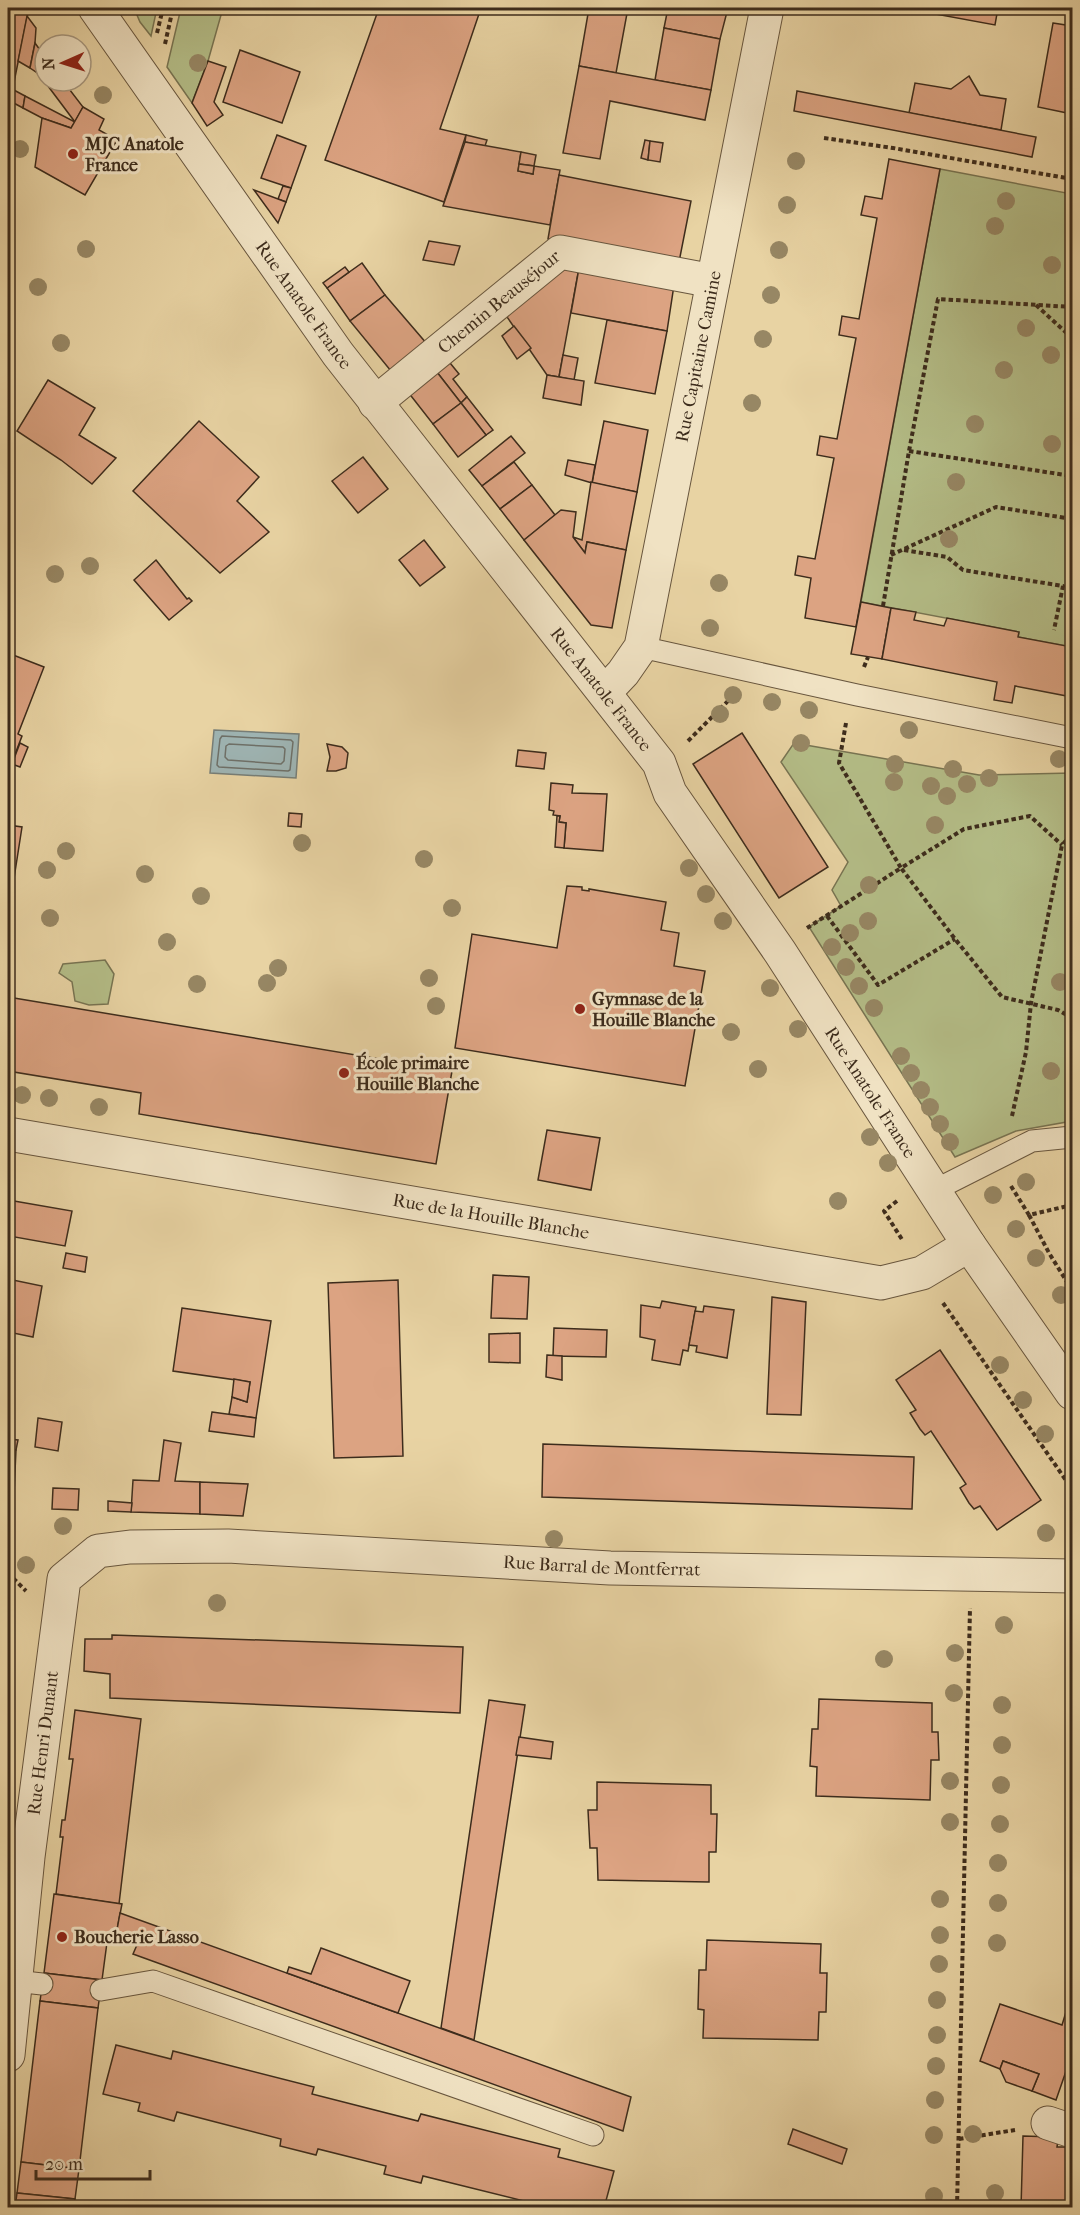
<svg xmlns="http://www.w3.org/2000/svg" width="1080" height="2215" viewBox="0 0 1080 2215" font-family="'IM FELL French Canon',serif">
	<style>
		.green { fill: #b4bd87; stroke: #787452; stroke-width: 1.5 }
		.water { fill: #9eb4b3; stroke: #777e77; stroke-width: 1.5 }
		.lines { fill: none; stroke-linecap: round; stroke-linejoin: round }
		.shore { stroke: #6e7068; stroke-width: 1.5 }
		.building { fill: #dca382; stroke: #3d2c1c; stroke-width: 1.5 }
		.service-casing { stroke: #68563e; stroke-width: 23 }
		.minor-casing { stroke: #68563e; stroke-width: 35 }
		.tertiary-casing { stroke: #68563e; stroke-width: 35 }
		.path { stroke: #3d2c1c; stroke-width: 4; stroke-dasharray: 4.5 3; stroke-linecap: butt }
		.service { stroke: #f0e2c3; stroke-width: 21 }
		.minor { stroke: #f0e2c3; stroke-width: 33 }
		.tertiary { stroke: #f0e2c3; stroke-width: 33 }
		.tree { fill: #978764 }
		.poi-dot { fill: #8f2418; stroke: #f0e2c3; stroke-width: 2 }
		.labels { text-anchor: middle; stroke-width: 6; stroke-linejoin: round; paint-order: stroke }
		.poi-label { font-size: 18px; font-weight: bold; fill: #3d2c1c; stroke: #f0e2c3; text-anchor: start }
		.street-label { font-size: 18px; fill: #3d2c1c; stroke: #f0e2c3 }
	</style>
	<rect width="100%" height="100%" fill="#e8d3a3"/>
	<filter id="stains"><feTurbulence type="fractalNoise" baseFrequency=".00333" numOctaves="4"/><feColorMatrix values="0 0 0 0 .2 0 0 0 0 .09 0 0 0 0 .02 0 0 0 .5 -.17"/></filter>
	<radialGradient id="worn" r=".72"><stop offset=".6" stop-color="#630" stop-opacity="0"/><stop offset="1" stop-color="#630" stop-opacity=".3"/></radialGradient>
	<!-- green -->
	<g class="green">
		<path d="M134,8H157L151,36L140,22Z"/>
		<path d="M181,8H223L208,61L192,103L167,67Z"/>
		<path d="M940,169L1072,194V647L1018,637L1019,632L861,602Z"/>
		<path d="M794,743L979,775L1072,773V1121L1016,1131L955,1157L809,927L841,906L832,890L848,862L781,762Z"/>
		<path d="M105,960L114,974L108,1004L89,1005L75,1001L72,982L59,973L63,964Z"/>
	</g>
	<!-- water -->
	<path class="water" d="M214,730L299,734L296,778L210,773Z"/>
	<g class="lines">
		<!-- shore -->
		<g class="shore">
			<path d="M222,736L291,740L293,742L290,770L288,771L219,767L217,765L220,739Z"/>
			<path d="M229,744L283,747L285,749L284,761L281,764L228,760L225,757L226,746Z"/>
		</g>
	</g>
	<!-- building -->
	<g class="building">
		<path d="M8,8H29L8,112Z"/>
		<path d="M379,8H481L440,129L466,135L444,202L325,160Z"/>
		<path d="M589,8H628L616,73L579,66Z"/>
		<path d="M668,8H728L720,39L664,28Z"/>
		<path d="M903,8H998L995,25Z"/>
		<path d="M27,16L36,28L35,43L30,68L18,61Z"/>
		<path d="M1053,23L1072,26V114L1038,107Z"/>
		<path d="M664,28L720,39L711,90L655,80Z"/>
		<path d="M35,43L45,57V69L39,74L30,68Z"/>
		<path d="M240,50L300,72L282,123L223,102Z"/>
		<path d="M208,61L226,67L214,102L223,115L207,126L192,103Z"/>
		<path d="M579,66L711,90L705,120L610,101L600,159L563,153Z"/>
		<path d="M45,69V81H63L83,107L75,122L39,74Z"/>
		<path d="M969,76L980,95L1006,99L1001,130L909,113L915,83L951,89Z"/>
		<path d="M12,89L25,96L23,108L10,101Z"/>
		<path d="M797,91L1036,137L1032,157L794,111Z"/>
		<path d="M25,96L75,122L71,128L42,118L23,108Z"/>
		<path d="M83,107L104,119L99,130L117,140L85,195L35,167L42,118L71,128Z"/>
		<path d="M277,135L306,146L291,188L261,178Z"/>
		<path d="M466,135L487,140L485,146L465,142Z"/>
		<path d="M645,140L650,141L648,160L641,158Z"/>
		<path d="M650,141L663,143L660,162L648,160Z"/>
		<path d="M465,142L521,152L518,171L533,174L534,166L560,170L550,225L443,206Z"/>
		<path d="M521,152L536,155L534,166L519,164Z"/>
		<path d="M889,159L940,169L856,627L805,618L811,578L795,575L798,556L815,559L834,458L817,455L820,436L837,439L856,338L839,335L842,316L859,319L877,218L861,215L865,196L882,199Z"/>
		<path d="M519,164L534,166L533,174L518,171Z"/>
		<path d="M559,175L691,201L679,262L548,239Z"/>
		<path d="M283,186L291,188L286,202L278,199Z"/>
		<path d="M254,190L286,202L278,223Z"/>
		<path d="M429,241L460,246L454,265L423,260Z"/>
		<path d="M362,263L385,295L350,321L327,288Z"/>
		<path d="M569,266L579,268L559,377L547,375L505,314Z"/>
		<path d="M345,267L349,272L327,288L323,283Z"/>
		<path d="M579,268L674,285L667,331L571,313Z"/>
		<path d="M385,295L427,344L391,371L350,321Z"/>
		<path d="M607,320L667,331L655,394L595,383Z"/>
		<path d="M514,326L531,348L517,359L502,336Z"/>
		<path d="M563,355L578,358L574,380L559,377Z"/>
		<path d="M446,358L459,374L453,379L467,397L461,403L433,367Z"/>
		<path d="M433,367L461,403L433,424L408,392Z"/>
		<path d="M547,375L584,381L581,405L543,398Z"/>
		<path d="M48,380L95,408L79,435L116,458L92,484L61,460L17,431Z"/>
		<path d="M467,397L493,430L486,435L461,403Z"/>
		<path d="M461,403L486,435L458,457L433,424Z"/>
		<path d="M199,421L259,477L237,501L269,532L220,573L133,491Z"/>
		<path d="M604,421L648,430L637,492L592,483Z"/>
		<path d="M511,436L525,453L482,486L469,470Z"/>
		<path d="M363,457L388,489L358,513L332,481Z"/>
		<path d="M568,460L595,465L592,483L565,475Z"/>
		<path d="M514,462L532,485L500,509L482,486Z"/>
		<path d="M591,482L637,492L626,550L587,542L585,553L573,537L582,540Z"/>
		<path d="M532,485L555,515L524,540L500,509Z"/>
		<path d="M561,510L576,512L573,537L585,553L587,542L626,550L612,628L591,625L524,540Z"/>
		<path d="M424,540L445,567L420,586L399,560Z"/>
		<path d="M156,560L187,599L189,598L192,601L169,620L134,580Z"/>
		<path d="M861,602L891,608L882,659L851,654Z"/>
		<path d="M891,608L916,612L914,620L944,626L947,618L1019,632L1018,637L1072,647V697L1015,686L1012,703L994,700L997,682L882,659Z"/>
		<path d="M8,653L44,667L18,734L22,736L9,770L8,769Z"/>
		<path d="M742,733L828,867L779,898L693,764Z"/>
		<path d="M20,743L28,747L20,767L12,764Z"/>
		<path d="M327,744L342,747L348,753L346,768L336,771H327L330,757Z"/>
		<path d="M518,750L546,753L544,769L516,766Z"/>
		<path d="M551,783L573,785L572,793L607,794L603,851L564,848L566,823L559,822L560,816L553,815L554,811L549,810Z"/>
		<path d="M289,813L302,814L301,827L288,826Z"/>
		<path d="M557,816H560L559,822L566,823L564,848L555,847Z"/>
		<path d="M8,825L22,827L8,917Z"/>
		<path d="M567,886L582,887V890L589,891V889L666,902L661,930L679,933L674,966L705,971L685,1086L455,1048L472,934L557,948Z"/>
		<path d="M8,997L452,1071L436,1164L139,1114L141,1093L8,1071Z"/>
		<path d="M547,1130L600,1138L591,1190L538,1180Z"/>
		<path d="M14,1201L72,1211L65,1246L9,1236Z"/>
		<path d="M66,1253L87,1257L85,1272L63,1268Z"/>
		<path d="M493,1275L529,1277L527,1319L491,1318Z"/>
		<path d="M8,1279L42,1286L33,1337L8,1332Z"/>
		<path d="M398,1280L403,1456L334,1458L328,1283Z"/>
		<path d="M772,1297L806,1302L801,1415L767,1414Z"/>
		<path d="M662,1301L696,1307L688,1351L683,1350L680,1365L652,1360L655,1340L640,1337L641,1305L660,1308Z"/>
		<path d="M704,1306L734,1310L727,1358L696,1352L697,1346L689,1345L695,1311L703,1312Z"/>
		<path d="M182,1308L271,1321L256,1418L229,1414L232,1397L247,1402L250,1382L173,1371Z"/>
		<path d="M554,1328L607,1330L606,1357L553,1356Z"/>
		<path d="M520,1333V1363L489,1362V1334Z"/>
		<path d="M940,1350L1041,1500L997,1530L980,1506L974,1509L969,1503L960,1488L966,1484L931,1431L925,1435L920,1429L910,1413L916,1410L896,1380Z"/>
		<path d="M547,1355L562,1356V1380L546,1377Z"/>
		<path d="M234,1379L250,1382L247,1402L232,1397Z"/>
		<path d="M212,1412L256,1418L254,1437L209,1431Z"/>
		<path d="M38,1418L62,1422L58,1451L35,1447Z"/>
		<path d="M8,1439L18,1440L16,1450L8,1449Z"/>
		<path d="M164,1440L181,1443L175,1481L200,1482V1514L131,1512L133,1480L159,1481Z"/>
		<path d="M543,1444L914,1457L912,1509L542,1497Z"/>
		<path d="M8,1449L16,1450L14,1493H8Z"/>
		<path d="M200,1482L248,1484L243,1516L200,1514Z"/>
		<path d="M53,1488L79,1489L78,1510L52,1509Z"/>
		<path d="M8,1493H14L13,1508L8,1507Z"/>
		<path d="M108,1501L132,1503L131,1512L108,1511Z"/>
		<path d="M112,1635L463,1647L460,1713L110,1698V1674L84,1671L85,1639H112Z"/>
		<path d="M1072,1636V1730H1071L1072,1698H1070Z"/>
		<path d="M819,1699L932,1703V1732H938L939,1760H931L930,1800L816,1796L817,1767L810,1766L812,1729H818Z"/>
		<path d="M489,1700L525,1705L474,2040L441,2028Z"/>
		<path d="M75,1710L141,1719L119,1904L56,1894L63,1837H60L62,1820H65L73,1759H69Z"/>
		<path d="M519,1737L553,1742L551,1759L516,1755Z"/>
		<path d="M597,1782L711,1785V1814H717L716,1852H709V1882L598,1880L597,1848H590L588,1810H597Z"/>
		<path d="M54,1894L122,1904L116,1935H108L102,1980L44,1973Z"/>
		<path d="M120,1913L631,2097L623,2131L133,1954L140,1938L116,1935Z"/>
		<path d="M707,1940L821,1944L820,1973H827L826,2012H819L818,2040L703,2038L704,2010L698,2009L699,1970H706Z"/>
		<path d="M321,1948L410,1981L398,2013L287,1973L289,1967L311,1974Z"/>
		<path d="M44,1973L102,1980L98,2008L40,2001Z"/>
		<path d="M40,2001L98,2008L79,2169L21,2162Z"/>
		<path d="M1000,2004L1062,2025L1066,2012L1072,2014V2054L1056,2100L1032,2091L1039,2074L1003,2061L1000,2069L980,2061Z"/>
		<path d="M116,2045L171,2059L173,2051L314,2087L312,2094L418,2121L421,2114L560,2149L558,2157L614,2171L604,2208H527L528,2202L423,2176L421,2183L384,2174L386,2166L318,2149L316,2155L280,2146L281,2139L177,2112L174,2121L138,2111L140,2103L103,2094Z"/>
		<path d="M1003,2061L1039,2074L1032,2091L1006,2082L1000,2069Z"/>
		<path d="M793,2129L847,2149L842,2164L788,2144Z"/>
		<path d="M1023,2136L1054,2137L1058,2140L1057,2147H1072V2208H1021Z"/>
		<path d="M21,2162L79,2169L75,2199L17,2193Z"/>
		<path d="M17,2193L75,2199L73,2208H15Z"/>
	</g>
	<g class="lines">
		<defs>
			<g id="service">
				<path d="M641,647L857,695L1072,738"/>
				<path d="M933,1191L1032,1141L1072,1137"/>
				<path d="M15,1981L42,1984"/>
				<path d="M101,1990L153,1981L593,2135"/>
			</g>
			<g id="minor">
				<path id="s1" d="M375,403L560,252L713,281"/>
				<path id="s2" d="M605,692L623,673L641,647L767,8"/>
				<path id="s3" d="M8,1134L881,1283L922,1273L969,1245"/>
				<path id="s4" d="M8,2055L28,1857L64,1579L98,1551L130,1547L228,1546L610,1568L1072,1576"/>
				<path d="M1048,2123L1072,2131"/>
			</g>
			<g id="tertiary">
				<path id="s5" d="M95,8L338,354L659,763L670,793L780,952L969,1245L1072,1393"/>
			</g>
		</defs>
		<!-- service casing -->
		<use href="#service" class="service-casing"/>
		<!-- minor casing -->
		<use href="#minor" class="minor-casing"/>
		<!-- tertiary casing -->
		<use href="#tertiary" class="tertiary-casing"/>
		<!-- path -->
		<g class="path">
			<path d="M157,33L163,8"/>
			<path d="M165,44L173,8"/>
			<path d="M824,138L893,148L1072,179"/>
			<path d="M1069,179L1072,159"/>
			<path d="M1036,305L1072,338"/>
			<path d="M909,451L1072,476"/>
			<path d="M904,550L947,557L963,570L1063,586L1054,630"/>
			<path d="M891,555L996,507L1072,519"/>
			<path d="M883,606L909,451L938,299L1072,307"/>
			<path d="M864,667L868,657"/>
			<path d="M846,723L839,763L901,868L964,829L1030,816L1062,845"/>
			<path d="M688,741L732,697"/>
			<path d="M827,916L878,985L955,939"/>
			<path d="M807,928L901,868L955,939L1002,997L1058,1010L1072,1018"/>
			<path d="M1012,1116L1026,1052L1031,1003L1062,845L1072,834"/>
			<path d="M1011,1186L1029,1215L1072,1205"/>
			<path d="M897,1201L884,1211L903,1241"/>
			<path d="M1029,1215L1049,1253L1072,1290"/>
			<path d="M943,1303L1072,1489"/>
			<path d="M8,1573L26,1591"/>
			<path d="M959,2139L1015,2130"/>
			<path d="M957,2208L970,1608"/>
		</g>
		<!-- service -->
		<use href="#service" class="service"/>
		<!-- minor -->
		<use href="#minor" class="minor"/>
		<!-- tertiary -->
		<use href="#tertiary" class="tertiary"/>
	</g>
	<!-- trees -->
	<g class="tree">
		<circle cx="198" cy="63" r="9"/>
		<circle cx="103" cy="95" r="9"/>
		<circle cx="20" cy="149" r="9"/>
		<circle cx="796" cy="161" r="9"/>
		<circle cx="1006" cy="201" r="9"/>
		<circle cx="787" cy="205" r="9"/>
		<circle cx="995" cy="226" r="9"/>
		<circle cx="86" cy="249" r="9"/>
		<circle cx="779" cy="250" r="9"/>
		<circle cx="1052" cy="265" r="9"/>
		<circle cx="38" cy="287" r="9"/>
		<circle cx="771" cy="295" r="9"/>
		<circle cx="1026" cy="328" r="9"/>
		<circle cx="763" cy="339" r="9"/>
		<circle cx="61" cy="343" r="9"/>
		<circle cx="1051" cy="355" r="9"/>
		<circle cx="1004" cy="370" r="9"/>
		<circle cx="752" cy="403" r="9"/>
		<circle cx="975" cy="424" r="9"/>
		<circle cx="1052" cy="444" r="9"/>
		<circle cx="956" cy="482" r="9"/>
		<circle cx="949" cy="539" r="9"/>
		<circle cx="90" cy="566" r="9"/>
		<circle cx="55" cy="574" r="9"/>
		<circle cx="719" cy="583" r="9"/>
		<circle cx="710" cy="628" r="9"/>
		<circle cx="733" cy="695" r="9"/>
		<circle cx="772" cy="702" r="9"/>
		<circle cx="809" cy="710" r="9"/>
		<circle cx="720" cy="714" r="9"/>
		<circle cx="909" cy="730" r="9"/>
		<circle cx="801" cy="743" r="9"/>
		<circle cx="1059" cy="759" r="9"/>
		<circle cx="895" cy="764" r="9"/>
		<circle cx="953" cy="769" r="9"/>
		<circle cx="989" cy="778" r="9"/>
		<circle cx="894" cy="782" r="9"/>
		<circle cx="967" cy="784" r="9"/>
		<circle cx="931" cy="786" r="9"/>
		<circle cx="947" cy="796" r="9"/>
		<circle cx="935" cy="825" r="9"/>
		<circle cx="302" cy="843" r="9"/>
		<circle cx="66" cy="851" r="9"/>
		<circle cx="424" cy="859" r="9"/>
		<circle cx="689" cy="868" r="9"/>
		<circle cx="47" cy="870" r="9"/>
		<circle cx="145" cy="874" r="9"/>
		<circle cx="869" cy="885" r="9"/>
		<circle cx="706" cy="894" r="9"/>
		<circle cx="201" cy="896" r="9"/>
		<circle cx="452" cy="908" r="9"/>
		<circle cx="50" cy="918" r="9"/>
		<circle cx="723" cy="921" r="9"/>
		<circle cx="868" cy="921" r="9"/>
		<circle cx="850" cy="933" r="9"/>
		<circle cx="167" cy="942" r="9"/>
		<circle cx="832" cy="947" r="9"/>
		<circle cx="846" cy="967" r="9"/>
		<circle cx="278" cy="968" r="9"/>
		<circle cx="429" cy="978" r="9"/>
		<circle cx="1060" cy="982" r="9"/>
		<circle cx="267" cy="983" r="9"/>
		<circle cx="197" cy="984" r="9"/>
		<circle cx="859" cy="986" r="9"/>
		<circle cx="770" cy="988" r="9"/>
		<circle cx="436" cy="1006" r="9"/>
		<circle cx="874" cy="1008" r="9"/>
		<circle cx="798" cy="1029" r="9"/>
		<circle cx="731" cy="1032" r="9"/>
		<circle cx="901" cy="1056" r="9"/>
		<circle cx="758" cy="1069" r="9"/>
		<circle cx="1051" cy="1071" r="9"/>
		<circle cx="911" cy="1073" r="9"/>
		<circle cx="921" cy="1090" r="9"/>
		<circle cx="22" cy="1095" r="9"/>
		<circle cx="49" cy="1098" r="9"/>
		<circle cx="99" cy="1107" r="9"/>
		<circle cx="930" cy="1107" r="9"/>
		<circle cx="940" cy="1124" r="9"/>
		<circle cx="870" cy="1137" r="9"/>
		<circle cx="950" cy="1142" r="9"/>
		<circle cx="888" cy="1163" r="9"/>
		<circle cx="1026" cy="1182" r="9"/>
		<circle cx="993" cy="1195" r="9"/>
		<circle cx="838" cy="1201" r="9"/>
		<circle cx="1016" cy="1229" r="9"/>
		<circle cx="1036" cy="1258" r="9"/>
		<circle cx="1061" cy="1295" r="9"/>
		<circle cx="1000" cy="1365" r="9"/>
		<circle cx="1023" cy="1400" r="9"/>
		<circle cx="1045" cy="1434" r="9"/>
		<circle cx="63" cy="1526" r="9"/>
		<circle cx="1046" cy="1533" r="9"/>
		<circle cx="554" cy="1539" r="9"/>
		<circle cx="26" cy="1565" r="9"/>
		<circle cx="217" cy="1603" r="9"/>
		<circle cx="1004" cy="1625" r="9"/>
		<circle cx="955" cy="1653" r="9"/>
		<circle cx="884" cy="1659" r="9"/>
		<circle cx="954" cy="1693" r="9"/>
		<circle cx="1002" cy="1705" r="9"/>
		<circle cx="1002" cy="1745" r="9"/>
		<circle cx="950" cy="1781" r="9"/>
		<circle cx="1001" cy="1785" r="9"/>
		<circle cx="950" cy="1822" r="9"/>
		<circle cx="1000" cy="1824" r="9"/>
		<circle cx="998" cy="1863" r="9"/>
		<circle cx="940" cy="1899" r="9"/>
		<circle cx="998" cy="1903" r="9"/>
		<circle cx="940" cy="1935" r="9"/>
		<circle cx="997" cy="1943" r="9"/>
		<circle cx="939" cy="1964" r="9"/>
		<circle cx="937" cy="2000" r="9"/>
		<circle cx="937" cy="2035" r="9"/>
		<circle cx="936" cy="2066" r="9"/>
		<circle cx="935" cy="2100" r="9"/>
		<circle cx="973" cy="2134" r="9"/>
		<circle cx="934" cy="2135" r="9"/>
		<circle cx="995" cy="2193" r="9"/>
		<circle cx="934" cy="2196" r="9"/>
	</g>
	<!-- markers -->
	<g class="poi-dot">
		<circle cx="73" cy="154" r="6"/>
		<circle cx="580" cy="1009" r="6"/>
		<circle cx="344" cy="1073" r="6"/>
		<circle cx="62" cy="1937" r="6"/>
	</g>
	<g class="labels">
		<!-- poi labels -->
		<g class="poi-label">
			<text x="85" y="150">MJC Anatole<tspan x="85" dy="21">France</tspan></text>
			<text x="592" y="1005">Gymnase de la<tspan x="592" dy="21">Houille Blanche</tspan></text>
			<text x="356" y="1069">École primaire<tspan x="356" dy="21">Houille Blanche</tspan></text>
			<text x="74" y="1943">Boucherie Lasso</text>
		</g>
		<!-- street labels -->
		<g class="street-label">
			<text dy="6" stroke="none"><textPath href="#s5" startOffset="363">Rue Anatole France</textPath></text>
			<text dy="6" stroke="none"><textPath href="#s1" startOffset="160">Chemin Beauséjour</textPath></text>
			<text dy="6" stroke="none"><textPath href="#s2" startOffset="354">Rue Capitaine Camine</textPath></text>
			<text dy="6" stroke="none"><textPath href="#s5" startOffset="849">Rue Anatole France</textPath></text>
			<text dy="6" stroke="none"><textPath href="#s5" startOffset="1335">Rue Anatole France</textPath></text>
			<text dy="6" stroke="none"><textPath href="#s3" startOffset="490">Rue de la Houille Blanche</textPath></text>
			<text dy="6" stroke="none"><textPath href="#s4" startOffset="1028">Rue Barral de Montferrat</textPath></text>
			<text dy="6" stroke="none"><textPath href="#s4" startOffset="314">Rue Henri Dunant</textPath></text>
		</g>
	</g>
	<!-- margin -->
	<rect width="1080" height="2215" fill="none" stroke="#e8d3a3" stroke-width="30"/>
	<rect x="9" y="9" width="1062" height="2197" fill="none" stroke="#3d2c1c" stroke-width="3"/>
	<rect x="15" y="15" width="1050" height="2185" fill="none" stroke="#3d2c1c" stroke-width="1.5"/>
	<!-- north arrow -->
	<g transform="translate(63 63) rotate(267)"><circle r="28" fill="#f0e2c3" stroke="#a89980" stroke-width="1.5"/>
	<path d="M0-4.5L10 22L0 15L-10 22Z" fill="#8f2418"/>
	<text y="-9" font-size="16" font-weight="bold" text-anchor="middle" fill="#3d2c1c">N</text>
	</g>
	<!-- scale -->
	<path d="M36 2170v9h114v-9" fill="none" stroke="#3d2c1c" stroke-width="3"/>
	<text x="45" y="2170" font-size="18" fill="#3d2c1c" stroke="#f0e2c3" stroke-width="4.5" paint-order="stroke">20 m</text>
	<rect width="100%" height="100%" filter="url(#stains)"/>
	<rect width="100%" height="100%" fill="url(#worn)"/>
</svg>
